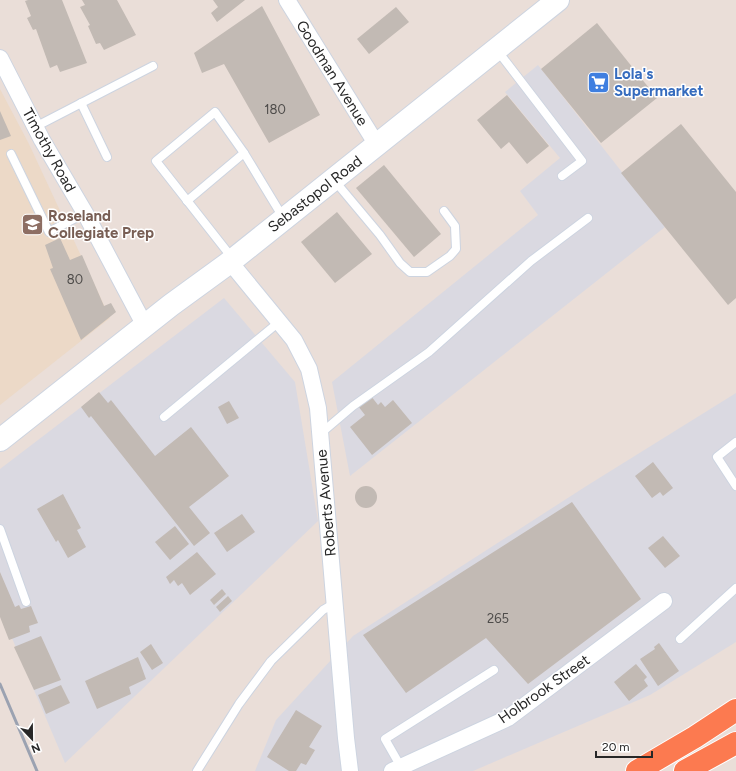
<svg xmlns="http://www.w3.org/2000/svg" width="736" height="771" viewBox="0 0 736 771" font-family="Figtree,sans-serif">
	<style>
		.industrial { fill: #dad9e1 }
		.education { fill: #ecd9c7 }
		.building { fill: #c2bab4 }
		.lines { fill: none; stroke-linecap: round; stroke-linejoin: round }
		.lane-casing { stroke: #cdd4e0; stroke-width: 10 }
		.street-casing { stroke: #cdd4e0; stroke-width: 18 }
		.secondary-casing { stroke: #cdd4e0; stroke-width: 24 }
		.highway-casing { stroke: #fff; stroke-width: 24 }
		.lane { stroke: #fff; stroke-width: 8 }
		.street { stroke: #fff; stroke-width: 16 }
		.secondary { stroke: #fff; stroke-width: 22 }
		.highway { stroke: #fc7a50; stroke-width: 22 }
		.rail { stroke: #9ba2b1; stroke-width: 3 }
		.labels { text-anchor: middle; stroke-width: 3; stroke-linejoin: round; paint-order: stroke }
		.number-label { font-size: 13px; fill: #4e4c4a }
		.street-label { font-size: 15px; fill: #272727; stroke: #fff }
		.shop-label { font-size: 15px; font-weight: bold; fill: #366cbe; stroke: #fff; text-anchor: start }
		.education-label { font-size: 15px; font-weight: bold; fill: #785e54; stroke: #fff; text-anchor: start }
	</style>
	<rect width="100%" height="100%" fill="#eaded8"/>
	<!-- industrial -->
	<g class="industrial">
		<path d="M538,65L665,227L350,476L332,382L538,215L520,191L560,158L505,92Z"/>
		<path d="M224,298L295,382L318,521L65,763L0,610V469Z"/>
		<path d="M736,393V642L650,695L473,771H255L276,720L353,636L588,485Z"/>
	</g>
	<!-- education -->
	<path class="education" d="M0,89L29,144L110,318L0,405Z"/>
	<!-- building -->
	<g class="building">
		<path d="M28,0H62L87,63L60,72L57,65L50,68L36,29L33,30L27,18L31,16L25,1Z"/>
		<path d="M82,0H117L136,35L104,50L100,43L96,44L88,26L90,25L80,7L85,5Z"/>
		<path d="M213,0H245L217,22L211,13L218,7Z"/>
		<path d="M262,6L320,115L269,143L224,64L202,73L194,53Z"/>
		<path d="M396,7L409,22L369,54L357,39Z"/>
		<path d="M597,23L657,98L601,143L541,69Z"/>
		<path d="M507,95L549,146L527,164L509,142L501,149L477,120Z"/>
		<path d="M0,111L11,136L0,140Z"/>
		<path d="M681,124L736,192V298L728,305L621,173Z"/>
		<path d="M384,165L441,234L414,257L356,188Z"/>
		<path d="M337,212L372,254L335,283L301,242Z"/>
		<path d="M60,238L70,260L82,255L104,306L111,303L116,312L81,340L50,269L53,268L45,245Z"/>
		<path d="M99,392L108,403L111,400L155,456L191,427L229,476L189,507L210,533L194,546L91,416L89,418L81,407Z"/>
		<path d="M371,396L378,405L381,402L385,407L393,400L412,423L372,455L350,427L365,415L358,406Z"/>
		<path d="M229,401L239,418L227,424L218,407Z"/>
		<path d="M653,462L673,488L663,496L660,492L652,498L635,476Z"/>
		<circle cx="366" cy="497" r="11"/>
		<path d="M63,494L81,528L77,530L86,547L68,558L58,540L56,542L37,509Z"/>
		<path d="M572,502L641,599L528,684L486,638L406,693L363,635Z"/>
		<path d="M242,514L255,532L227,552L214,533Z"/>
		<path d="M175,526L189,544L170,560L155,542Z"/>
		<path d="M663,536L680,556L665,568L648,548Z"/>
		<path d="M197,552L216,574L190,595L182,583L178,586L174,580L170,584L166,577Z"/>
		<path d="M0,572L15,607L19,605L21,609L31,606L38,623L29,626L30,632L9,640L0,617Z"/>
		<path d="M222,589L226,594L214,605L210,600Z"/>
		<path d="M228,596L232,601L220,612L216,607Z"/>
		<path d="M41,636L61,680L34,690L14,647Z"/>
		<path d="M659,643L679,671L658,686L640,659L655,649L654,647Z"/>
		<path d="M151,644L163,663L152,670L140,652Z"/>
		<path d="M138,657L146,679L129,687L131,694L97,709L85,681Z"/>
		<path d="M636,664L647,677L644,680L648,686L629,701L614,682Z"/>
		<path d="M61,685L70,703L46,714L38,695Z"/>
		<path d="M296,710L322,726L309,747L315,750L306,765L301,763L296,771H289L267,757Z"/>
	</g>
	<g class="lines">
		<defs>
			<g id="lane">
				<path d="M497,50L582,161L562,176"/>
				<path d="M81,103L107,157"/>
				<path d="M35,127L153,66"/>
				<path d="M11,154L49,232L85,213"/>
				<path d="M334,180L380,235L400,263L410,272H427L450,256L456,249L455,226L444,211"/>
				<path d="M187,201L244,153"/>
				<path d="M233,259L156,161L215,112L244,153L284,219"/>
				<path d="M164,417L279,322"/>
				<path d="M320,434L353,406L429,352L531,261L588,218"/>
				<path d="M736,442L717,457L736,486"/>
				<path d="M0,529L26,602"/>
				<path d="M680,639L736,588"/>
				<path d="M401,767L385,739L494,670"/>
				<path d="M197,771L239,704L271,661L323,610L335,603"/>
			</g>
			<g id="street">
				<path d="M287,0L377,145"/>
				<path d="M0,58L42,140L85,213L145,326"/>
				<path d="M230,262L294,340L309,369L318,408L346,738L350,771"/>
				<path d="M392,771L508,718L664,601"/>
			</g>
			<path id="secondary" d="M0,440L171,305L230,262L558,0"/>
			<g id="highway">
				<path d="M637,771L695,737L736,710"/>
				<path d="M685,771L736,743"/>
			</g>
		</defs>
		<!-- lane casing -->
		<use href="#lane" class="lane-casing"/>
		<!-- street casing -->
		<use href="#street" class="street-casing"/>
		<!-- secondary casing -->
		<use href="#secondary" class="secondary-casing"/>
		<!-- highway casing -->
		<use href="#highway" class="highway-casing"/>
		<!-- lane -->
		<use href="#lane" class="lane"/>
		<!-- street -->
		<use href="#street" class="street"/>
		<!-- secondary -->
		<use href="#secondary" class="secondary"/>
		<!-- highway -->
		<use href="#highway" class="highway"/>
		<!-- rail -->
		<path class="rail" d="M0,684L37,771"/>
	</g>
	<!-- icons -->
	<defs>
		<symbol id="supermarket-square" viewBox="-11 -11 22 22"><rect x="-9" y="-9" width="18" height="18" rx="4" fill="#3f7fe0" stroke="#fff"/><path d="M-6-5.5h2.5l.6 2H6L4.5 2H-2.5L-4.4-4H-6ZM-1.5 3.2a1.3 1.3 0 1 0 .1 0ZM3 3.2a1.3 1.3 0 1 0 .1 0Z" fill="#fff"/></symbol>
		<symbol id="school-square" viewBox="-11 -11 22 22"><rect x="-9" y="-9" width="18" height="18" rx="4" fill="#8d6e63" stroke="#fff"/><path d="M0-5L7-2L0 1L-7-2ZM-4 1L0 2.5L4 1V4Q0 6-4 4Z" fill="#fff"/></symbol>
	</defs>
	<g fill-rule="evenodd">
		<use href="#supermarket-square" x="586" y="70" width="25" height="25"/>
		<use href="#school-square" x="20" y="212" width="25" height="25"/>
	</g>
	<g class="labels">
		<!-- number labels -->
		<g class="number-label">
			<text x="275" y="114">180</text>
			<text x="75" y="284">80</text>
			<text x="498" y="623">265</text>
		</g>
		<!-- street labels -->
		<g class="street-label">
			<text transform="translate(332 73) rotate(58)" y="5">Goodman Avenue</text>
			<text transform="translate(49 150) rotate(61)" y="5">Timothy Road</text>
			<text transform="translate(315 194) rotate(-38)" y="5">Sebastopol Road</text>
			<text transform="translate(326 503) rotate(-95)" y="5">Roberts Avenue</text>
			<text transform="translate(544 689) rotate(-35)" y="5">Holbrook Street</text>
		</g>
		<!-- shop labels -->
		<g class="shop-label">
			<text x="614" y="79">Lola's<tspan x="614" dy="17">Supermarket</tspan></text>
		</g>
		<!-- education labels -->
		<g class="education-label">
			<text x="48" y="221">Roseland<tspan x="48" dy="17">Collegiate Prep</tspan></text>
		</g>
	</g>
	<!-- north arrow -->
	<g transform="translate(32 739) rotate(158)" stroke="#ffffff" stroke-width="3" paint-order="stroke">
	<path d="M0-3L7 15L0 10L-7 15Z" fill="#272727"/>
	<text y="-6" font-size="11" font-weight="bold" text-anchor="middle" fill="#272727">N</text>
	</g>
	<!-- scale -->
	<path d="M596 751v6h56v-6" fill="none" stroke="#272727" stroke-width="2"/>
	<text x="602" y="751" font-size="12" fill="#272727" stroke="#ffffff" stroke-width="3" paint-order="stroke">20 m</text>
</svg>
